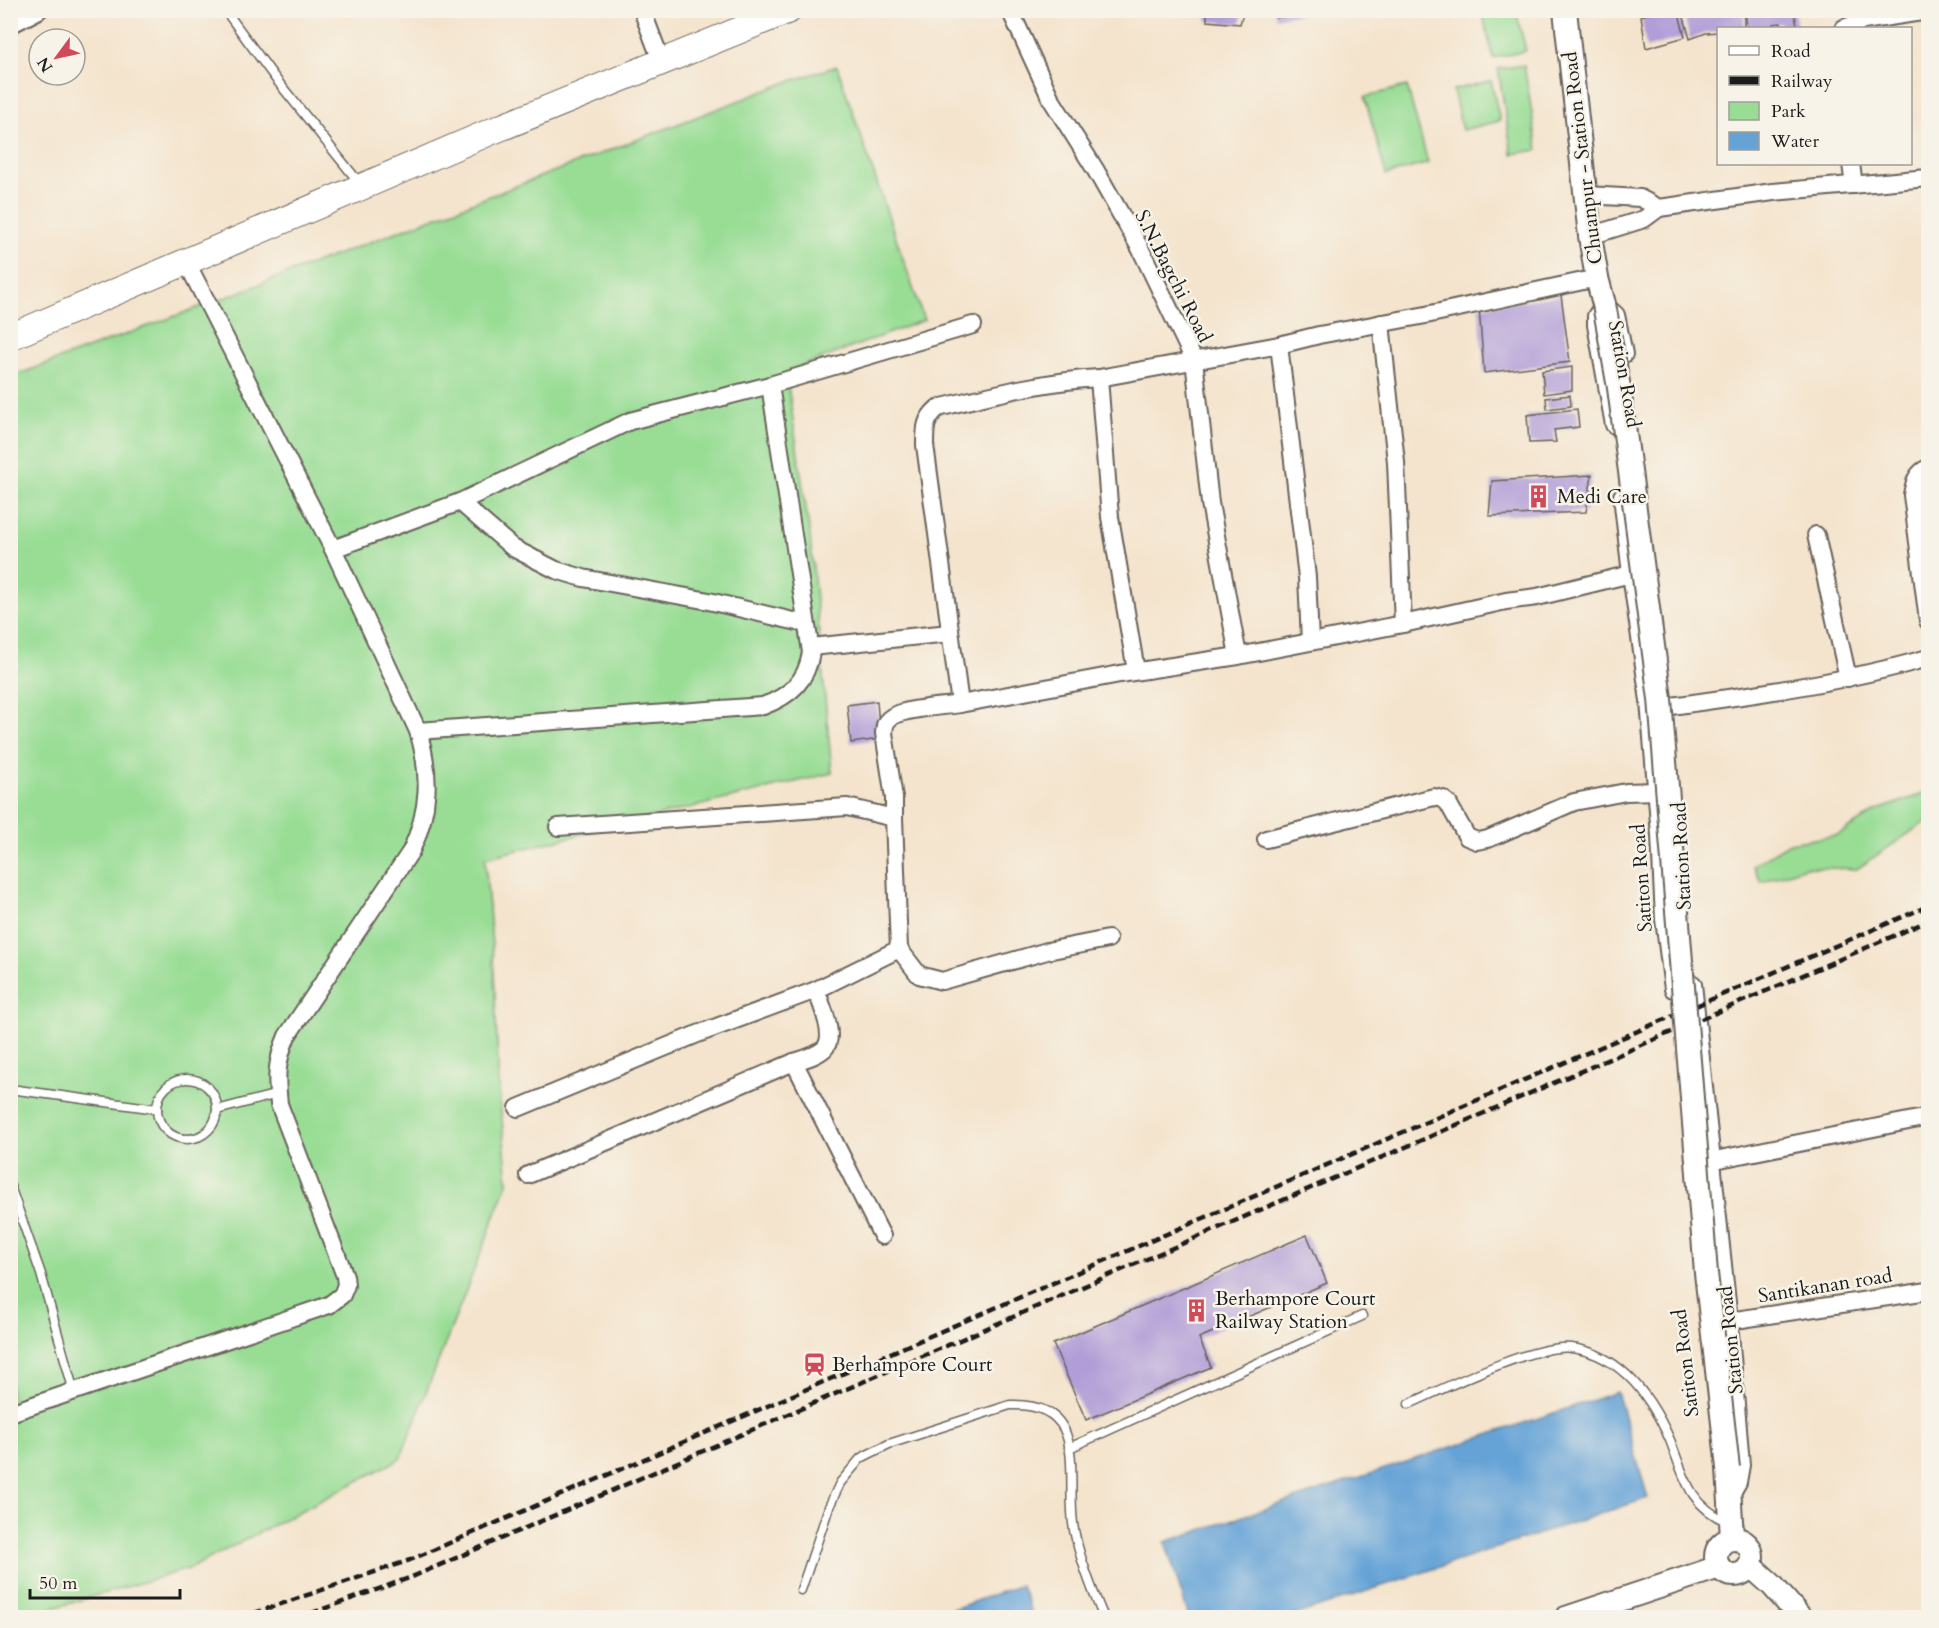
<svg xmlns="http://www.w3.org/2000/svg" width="1939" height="1628" viewBox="0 0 1939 1628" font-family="Cardo,serif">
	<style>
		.green { fill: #99dd95; stroke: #5a7c58; stroke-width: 1.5 }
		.water { fill: #65a3d7; stroke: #40607a; stroke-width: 1.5 }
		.building { fill: #b19dd7 }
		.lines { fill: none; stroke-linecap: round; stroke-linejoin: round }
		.lane-casing { stroke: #68625a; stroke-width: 11 }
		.street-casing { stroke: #68625a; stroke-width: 20 }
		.secondary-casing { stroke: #68625a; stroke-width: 26 }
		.primary-casing { stroke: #68625a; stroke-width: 28 }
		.lane { stroke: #fff; stroke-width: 8 }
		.street { stroke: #fff; stroke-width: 16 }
		.secondary { stroke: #fff; stroke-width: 22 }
		.primary { stroke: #fff; stroke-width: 26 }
		.rail { stroke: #1c1c1c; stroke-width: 4.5; stroke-dasharray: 9 4.5; stroke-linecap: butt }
		.secondary-bridge-casing { stroke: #68625a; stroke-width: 26; stroke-linecap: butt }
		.secondary-bridge { stroke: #fff; stroke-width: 22 }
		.labels { text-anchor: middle; stroke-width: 5; stroke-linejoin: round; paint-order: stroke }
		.street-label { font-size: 20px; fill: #1c1c1c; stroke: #f7f3e8 }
		.poi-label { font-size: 20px; fill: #1c1c1c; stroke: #f7f3e8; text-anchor: start }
	</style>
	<rect width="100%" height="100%" fill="#f7f3e8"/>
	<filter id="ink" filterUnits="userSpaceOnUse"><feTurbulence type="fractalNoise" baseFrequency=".0167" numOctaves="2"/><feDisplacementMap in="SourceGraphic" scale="12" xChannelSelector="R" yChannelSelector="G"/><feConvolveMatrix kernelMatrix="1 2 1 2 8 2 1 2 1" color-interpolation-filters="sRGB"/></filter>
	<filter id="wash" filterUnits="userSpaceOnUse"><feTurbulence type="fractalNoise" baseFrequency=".008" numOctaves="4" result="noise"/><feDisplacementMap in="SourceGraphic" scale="24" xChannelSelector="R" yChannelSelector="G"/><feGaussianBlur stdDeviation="1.35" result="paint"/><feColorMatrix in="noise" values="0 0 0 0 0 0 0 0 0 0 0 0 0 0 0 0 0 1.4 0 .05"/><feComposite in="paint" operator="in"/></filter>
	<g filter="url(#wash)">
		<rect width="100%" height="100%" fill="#f4e4cd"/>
		<!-- green -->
		<g class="green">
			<path d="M1482,11H1516L1526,51L1493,58Z"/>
			<path d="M1524,65L1538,150L1512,154L1498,69Z"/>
			<path d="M837,66L924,320L786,372L810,536L832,773L485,858L494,971L499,1089L508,1183L400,1459L191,1568L22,1617L11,1618V377L224,298L785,83Z"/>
			<path d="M1491,81L1500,121L1462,130L1453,90Z"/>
			<path d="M1407,86L1428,163L1386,175L1365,97Z"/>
			<path d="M1928,790V820L1857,869L1805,867L1761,882L1753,865L1790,843L1838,835L1878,810L1917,796Z"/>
		</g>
		<!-- water -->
		<g class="water">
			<path d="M1617,1392L1648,1498L1289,1617H1189L1165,1542Z"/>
			<path d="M1021,1585L1033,1617H930Z"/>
		</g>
		<g id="blocks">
			<!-- building -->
			<g class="building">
				<path d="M1207,10H1244L1240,24L1207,21Z"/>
				<path d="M1274,10H1308V12L1276,18Z"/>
				<path d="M1658,10H1678L1685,37L1646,48L1641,16Z"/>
				<path d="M1682,10H1744V28H1718V32L1706,33L1690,39Z"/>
				<path d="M1745,10H1794L1797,26L1782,28L1781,23L1773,24L1772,28H1747Z"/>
				<path d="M1561,295L1570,362L1484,373L1479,307Z"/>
				<path d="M1572,367V390L1544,394L1542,371Z"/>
				<path d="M1570,395L1571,406L1547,409L1546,398Z"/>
				<path d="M1577,409L1579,427L1554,430L1556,442L1529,443L1527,415Z"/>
				<path d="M1592,475L1586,512L1489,516L1492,481Z"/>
				<path d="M877,701L880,739L851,743L847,705Z"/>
				<path d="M1307,1235L1327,1283L1199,1338L1211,1367L1086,1420L1053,1344Z"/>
			</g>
		</g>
	</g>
	<g filter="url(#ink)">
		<use href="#blocks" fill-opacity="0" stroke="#68625a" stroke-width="1.5"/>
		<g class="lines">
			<defs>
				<g id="lane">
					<path d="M225,10L275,78L361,185"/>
					<circle cx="187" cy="1109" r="30"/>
					<path d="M10,1089L157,1109"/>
					<path d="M217,1110L278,1094"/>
					<path d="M10,1186L41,1274L74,1392"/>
					<path d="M1409,1404C1445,1388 1535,1343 1572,1348C1622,1355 1651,1397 1670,1440C1684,1476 1689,1506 1728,1522"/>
					<path d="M1069,1448L1362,1316"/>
					<path d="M801,1590L829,1507L840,1483L861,1458L889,1444L1010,1405C1093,1402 1064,1478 1074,1530C1080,1560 1092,1590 1104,1618"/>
				</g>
				<g id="street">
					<path d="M642,10L662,63"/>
					<path d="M1010,10L1051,99L1095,169L1140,248L1194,360L1210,503L1238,656"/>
					<path d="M10,25L39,10"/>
					<path d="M1844,28L1863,21L1928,11"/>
					<path d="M1851,164L1854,185"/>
					<path d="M1586,195L1640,198L1659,208"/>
					<path d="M1590,236L1644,219L1659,208L1773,192L1928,178"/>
					<path d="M1597,278L1426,315L1319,335L1279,345L1099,378C1044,381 991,395 938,408C925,419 925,428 925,445L960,704L1120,674L1238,656L1403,624L1506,601L1537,597L1631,574"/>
					<path d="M1381,323L1396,462L1403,624"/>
					<path d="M1279,345L1307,577L1310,641"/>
					<path d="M1099,378L1110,517L1136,671"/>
					<path d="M1614,425L1596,325V316L1604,304L1616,315L1624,354"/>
					<path d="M1928,468C1916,473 1914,483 1912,495L1928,621"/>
					<path d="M1622,496L1631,574L1649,701L1660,835L1664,919L1673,989"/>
					<path d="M460,502L513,548L556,570L583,578L709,601L806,624"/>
					<path d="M1816,535L1848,678"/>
					<path d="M333,549L460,502L630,421L770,385L973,325"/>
					<path d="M811,647L950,633"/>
					<path d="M1671,706C1758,694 1844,682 1928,658"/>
					<path d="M418,731L763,706C790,696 807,681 811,652L770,385"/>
					<path d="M558,827L847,807L894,818V798L884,733C885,727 884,723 889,719C900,708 943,707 960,704"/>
					<path d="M1266,839L1434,797L1443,799L1448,803L1467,837L1477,841L1488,839L1574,802L1626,792L1656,791"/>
					<path d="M899,949L919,975L942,981L1047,951L1108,939"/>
					<path d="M1693,984L1729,1321L1741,1465L1738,1482L1730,1496"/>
					<path d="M518,1108L695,1035L816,990"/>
					<path d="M1710,1161L1928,1117"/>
					<path d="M528,1175L794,1062"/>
					<path d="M882,1236L794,1062C804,1059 816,1056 824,1049C837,1037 821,1004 816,990L899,949L894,818"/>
					<path d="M1729,1321L1928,1291"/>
					<path d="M10,1413L329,1305L342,1295L346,1285L345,1276L279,1104C276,1077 276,1062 287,1036L411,851C430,810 431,774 418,731L333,549L187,263"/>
				</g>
				<g id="secondary">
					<path d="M1565,10L1590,236L1597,278L1604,304"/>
					<path d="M1728,1468L1732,1538"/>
					<circle cx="1734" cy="1557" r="18"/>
					<path d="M1750,1565L1772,1585L1801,1618"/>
					<path d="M1566,1618L1719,1567"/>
				</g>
				<path id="primary" d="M10,337L490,132L789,10"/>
			</defs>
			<!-- lane casing -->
			<use href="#lane" class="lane-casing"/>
			<!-- street casing -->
			<use href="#street" class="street-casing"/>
			<!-- secondary casing -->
			<use href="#secondary" class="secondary-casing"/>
			<!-- primary casing -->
			<use href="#primary" class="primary-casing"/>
			<!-- lane -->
			<use href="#lane" class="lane"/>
			<!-- street -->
			<use href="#street" class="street"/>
			<!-- secondary -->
			<use href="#secondary" class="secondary"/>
			<!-- primary -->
			<use href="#primary" class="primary"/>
			<!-- rail -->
			<g class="rail">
				<path d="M240,1618L410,1560L1928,906"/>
				<path d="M298,1618L412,1577L1928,921"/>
			</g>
			<defs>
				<path id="secondary-bridge" d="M1604,304L1619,388L1660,699L1706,1273L1728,1468"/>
			</defs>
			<!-- secondary-bridge casing -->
			<use href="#secondary-bridge" class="secondary-bridge-casing"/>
			<!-- secondary-bridge -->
			<use href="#secondary-bridge" class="secondary-bridge"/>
		</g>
	</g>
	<!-- icons -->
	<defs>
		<symbol id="building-bare" viewBox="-9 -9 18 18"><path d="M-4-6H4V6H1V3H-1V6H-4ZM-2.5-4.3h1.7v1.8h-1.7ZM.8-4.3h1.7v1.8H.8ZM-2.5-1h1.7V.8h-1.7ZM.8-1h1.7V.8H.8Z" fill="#d1495b" stroke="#f7f3e8" stroke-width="2.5" paint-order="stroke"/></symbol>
		<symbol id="station-bare" viewBox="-9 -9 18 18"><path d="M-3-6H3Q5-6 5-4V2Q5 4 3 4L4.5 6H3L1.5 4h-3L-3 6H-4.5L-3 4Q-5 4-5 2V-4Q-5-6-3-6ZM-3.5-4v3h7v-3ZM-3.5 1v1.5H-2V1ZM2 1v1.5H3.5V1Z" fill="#d1495b" stroke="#f7f3e8" stroke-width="2.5" paint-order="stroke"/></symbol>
	</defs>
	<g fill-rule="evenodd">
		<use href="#building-bare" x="1522" y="480" width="33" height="33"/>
		<use href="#building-bare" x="1180" y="1294" width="33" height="33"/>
		<use href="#station-bare" x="798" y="1348" width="33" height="33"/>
	</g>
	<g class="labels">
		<!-- street labels -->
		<g class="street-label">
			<text transform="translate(1582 158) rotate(-97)" y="7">Chuanpur - Station Road</text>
			<text transform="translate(1174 276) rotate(63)" y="7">S.N.Bagchi Road</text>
			<text transform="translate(1625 374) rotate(80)" y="7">Station Road</text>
			<text transform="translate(1681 856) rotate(-93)" y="7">Station Road</text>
			<text transform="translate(1641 878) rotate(-94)" y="7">Satiton Road</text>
			<text transform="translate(1825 1285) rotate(-9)" y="7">Santikanan road</text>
			<text transform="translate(1730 1340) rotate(-96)" y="7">Station Road</text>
			<text transform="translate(1685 1363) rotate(-97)" y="7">Satiton Road</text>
		</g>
		<!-- poi labels -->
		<g class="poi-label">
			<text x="1557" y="503">Medi Care</text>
			<text x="1215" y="1305">Berhampore Court<tspan x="1215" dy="23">Railway Station</tspan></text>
			<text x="832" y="1371">Berhampore Court</text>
		</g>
	</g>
	<!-- margin -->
	<rect width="1939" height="1628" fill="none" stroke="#f7f3e8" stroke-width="36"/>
	<!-- legend -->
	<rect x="1717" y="27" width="195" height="138" fill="#f7f3e8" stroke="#9f9d96" stroke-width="1.5"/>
	<rect x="1729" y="46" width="30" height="9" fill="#ffffff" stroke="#9f9d96" stroke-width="1.5"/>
	<text x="1771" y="57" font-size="18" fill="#1c1c1c">Road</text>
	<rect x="1729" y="76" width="30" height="9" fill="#1c1c1c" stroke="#9f9d96" stroke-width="1.5"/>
	<text x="1771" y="87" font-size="18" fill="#1c1c1c">Railway</text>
	<rect x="1729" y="102" width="30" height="18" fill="#99dd95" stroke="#9f9d96" stroke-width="1.5"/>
	<text x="1771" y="117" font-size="18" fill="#1c1c1c">Park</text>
	<rect x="1729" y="132" width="30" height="18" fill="#65a3d7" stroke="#9f9d96" stroke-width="1.5"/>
	<text x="1771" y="147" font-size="18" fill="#1c1c1c">Water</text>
	<!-- north arrow -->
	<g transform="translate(57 57) rotate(237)"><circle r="28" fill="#f7f3e8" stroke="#9f9d96" stroke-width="1.5"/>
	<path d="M0-4.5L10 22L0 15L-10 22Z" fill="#d1495b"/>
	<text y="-9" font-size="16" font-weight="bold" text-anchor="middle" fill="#1c1c1c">N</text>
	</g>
	<!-- scale -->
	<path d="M30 1589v9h150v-9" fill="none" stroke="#1c1c1c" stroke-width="3"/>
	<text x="39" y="1589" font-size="18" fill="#1c1c1c" stroke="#f7f3e8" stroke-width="4.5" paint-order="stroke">50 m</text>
</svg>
